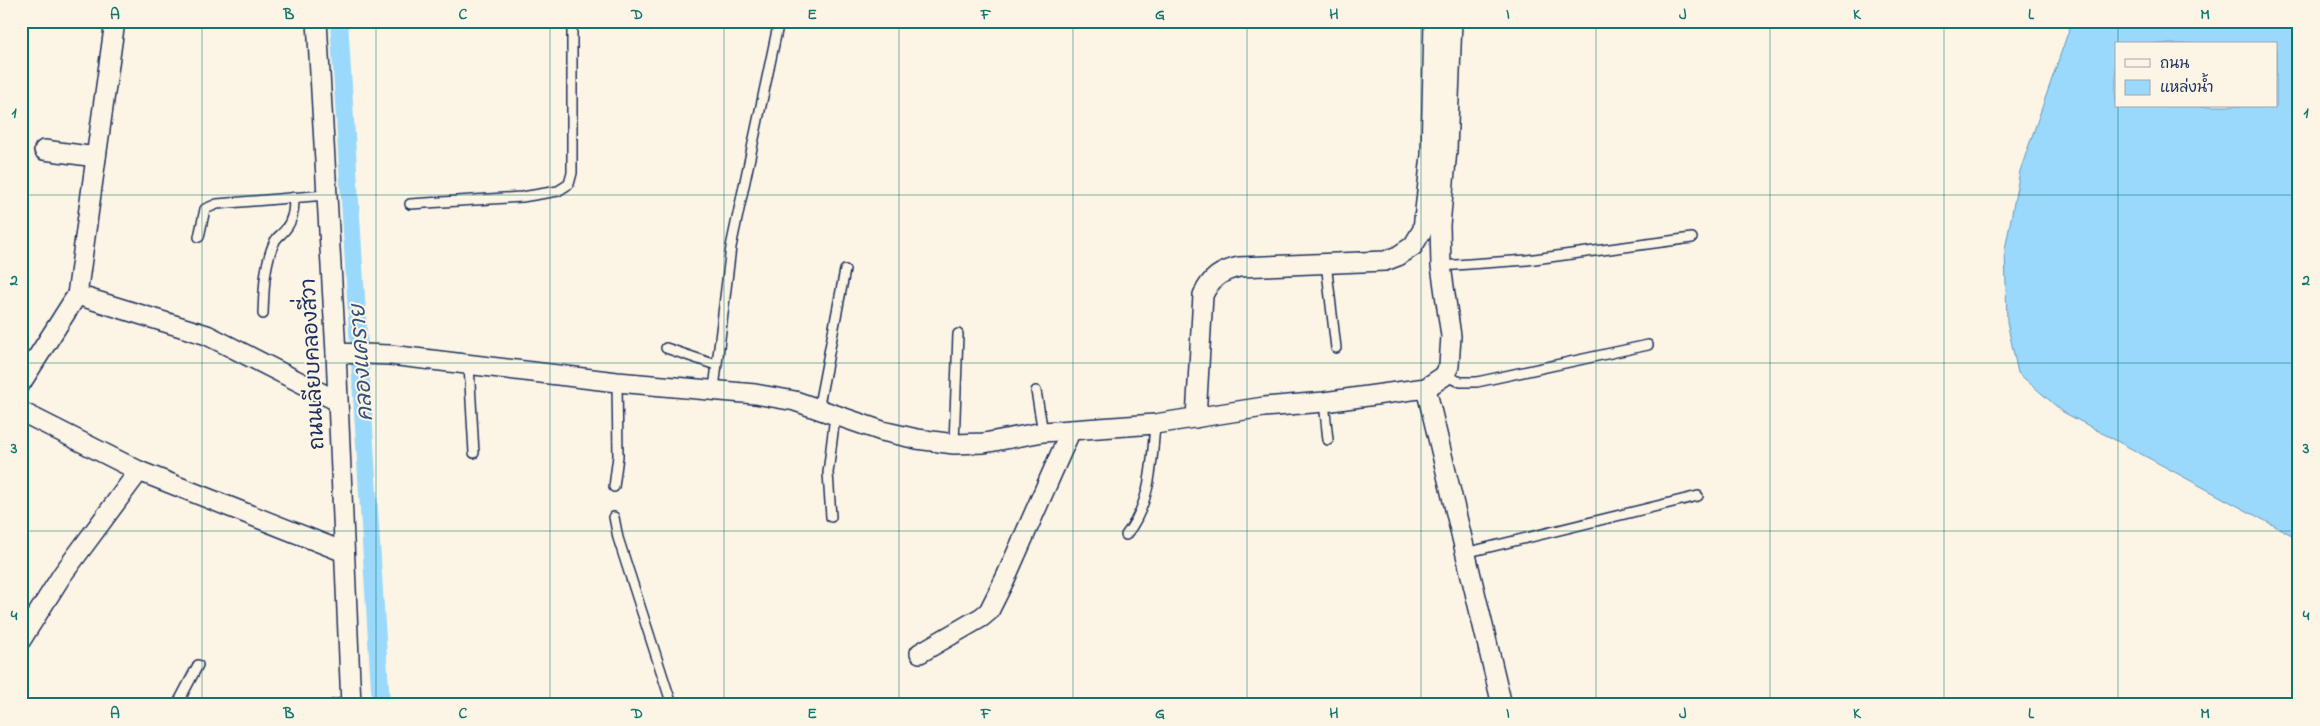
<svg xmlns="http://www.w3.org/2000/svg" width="2320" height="726" viewBox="0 0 2320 726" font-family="'Indie Flower','Playpen Sans Thai',sans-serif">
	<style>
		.water { fill: #9ad9fb; stroke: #6795bc; fill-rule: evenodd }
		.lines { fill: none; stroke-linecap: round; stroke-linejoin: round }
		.canal { stroke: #9ad9fb; stroke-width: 18 }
		.lane-casing { stroke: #1b2f5e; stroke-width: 12 }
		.street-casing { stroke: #1b2f5e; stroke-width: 22 }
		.lane { stroke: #fcf5e5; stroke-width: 9 }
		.street { stroke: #fcf5e5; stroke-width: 19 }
		.grid { fill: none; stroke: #0f766e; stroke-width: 1; stroke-opacity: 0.55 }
		.labels { text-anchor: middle; stroke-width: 4; stroke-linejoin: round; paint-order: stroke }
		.street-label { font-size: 21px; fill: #1b2f5e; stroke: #fcf5e5 }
		.water-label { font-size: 22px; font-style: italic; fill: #34517d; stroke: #fcf5e5 }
		.neatline { fill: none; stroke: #0f766e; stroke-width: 2 }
		.grid-label { font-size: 16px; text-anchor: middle; font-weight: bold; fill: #0f766e }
	</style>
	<rect width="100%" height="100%" fill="#fcf5e5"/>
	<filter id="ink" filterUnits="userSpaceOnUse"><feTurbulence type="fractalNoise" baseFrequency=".02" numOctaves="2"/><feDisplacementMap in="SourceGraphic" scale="10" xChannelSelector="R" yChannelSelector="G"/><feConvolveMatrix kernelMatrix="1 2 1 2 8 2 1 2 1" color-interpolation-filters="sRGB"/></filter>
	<g filter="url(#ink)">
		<!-- water -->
		<path class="water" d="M2072,21H2299V539L2063,412L2018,373L2007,322L2005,250L2020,171ZM2116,44H2276V106H2116Z"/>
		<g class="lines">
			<!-- canal -->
			<path class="canal" d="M339,21L381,705"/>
			<defs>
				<g id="lane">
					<path d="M410,204L522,197L558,191L569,184L572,173V21"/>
					<path d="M199,237L205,209L217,204L326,195"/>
					<path d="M1326,263L1336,348"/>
					<path d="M1441,266L1527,260L1692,238"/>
					<path d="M263,314C264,290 264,263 275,241C277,237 282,234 285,230C293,220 294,210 294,197"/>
					<path d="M666,348L716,365"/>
					<path d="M469,366L474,453"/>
					<path d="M1444,376L1461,382H1477L1648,345"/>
					<path d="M714,389L731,247L779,21"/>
					<path d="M1036,391L1043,432"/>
					<path d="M1324,402L1328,440"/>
					<path d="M818,410L845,270"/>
					<path d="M954,444L958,334"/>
					<path d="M614,487L618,456L617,382"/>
					<path d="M614,517L618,538L672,705"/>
					<path d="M831,517L828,473L835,416"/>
					<path d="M1126,535C1151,504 1152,462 1155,424"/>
					<path d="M1465,553L1698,496"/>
					<path d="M177,705L198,665"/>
					<path d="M333,705L351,702"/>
				</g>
				<g id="street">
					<path d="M115,21L77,295L207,335L337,401"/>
					<path d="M317,21L336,353L351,705"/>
					<path d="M44,150L96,157"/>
					<path d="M336,353L390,355L617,382L755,394L795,401L882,431L917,439L954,444L984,443L1043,432L1155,424L1264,407L1324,402L1426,388L1444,376L1449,366L1451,336L1441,266L1440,225L1447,150L1452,21"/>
					<path d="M21,383L77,295"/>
					<path d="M1426,388L1502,705"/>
					<path d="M22,412L139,471L344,552"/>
					<path d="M1196,418L1203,295C1211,278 1221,271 1239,267L1385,261L1398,256L1413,246L1423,229L1431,155L1434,21"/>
					<path d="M21,640L62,575L139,471"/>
					<path d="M920,653L982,617L989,611L1006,577L1071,430"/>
				</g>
			</defs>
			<!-- lane casing -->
			<use href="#lane" class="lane-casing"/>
			<!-- street casing -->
			<use href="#street" class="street-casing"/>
			<!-- lane -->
			<use href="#lane" class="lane"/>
			<!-- street -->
			<use href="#street" class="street"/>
		</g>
	</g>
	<!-- grid -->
	<path class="grid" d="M202,21V705M376,21V705M550,21V705M724,21V705M899,21V705M1073,21V705M1247,21V705M1421,21V705M1596,21V705M1770,21V705M1944,21V705M2118,21V44M2118,106V705M21,195H2299M21,363H2299M21,531H2299"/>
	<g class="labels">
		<!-- street labels -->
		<g class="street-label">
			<text transform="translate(312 364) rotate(-93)" y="7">ถนนเลียบคลองสี่วา</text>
		</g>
		<!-- water labels -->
		<g class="water-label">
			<text transform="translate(360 363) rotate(-94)" y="8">คลองเเคราย</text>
		</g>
	</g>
	<!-- margin -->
	<rect width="2320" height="726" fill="none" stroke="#fcf5e5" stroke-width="55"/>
	<!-- legend -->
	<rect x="2115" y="42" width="162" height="65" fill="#fcf5e5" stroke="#a2a6af"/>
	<rect x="2125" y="59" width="25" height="8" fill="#fcf5e5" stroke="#a2a6af"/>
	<text x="2160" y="68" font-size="15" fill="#1b2f5e">ถนน</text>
	<rect x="2125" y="80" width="25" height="15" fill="#9ad9fb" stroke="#a2a6af"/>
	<text x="2160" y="92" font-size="15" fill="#1b2f5e">แหล่งน้ำ</text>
	<rect x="28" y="28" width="2264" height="670" class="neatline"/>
	<g class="grid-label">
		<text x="115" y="19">A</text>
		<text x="289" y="19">B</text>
		<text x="463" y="19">C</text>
		<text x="637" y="19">D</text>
		<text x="812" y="19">E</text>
		<text x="986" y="19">F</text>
		<text x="1160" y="19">G</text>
		<text x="1334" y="19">H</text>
		<text x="1508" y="19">I</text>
		<text x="1683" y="19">J</text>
		<text x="1857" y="19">K</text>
		<text x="2031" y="19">L</text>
		<text x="2205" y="19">M</text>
		<text x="14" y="117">1</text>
		<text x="2306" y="117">1</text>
		<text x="14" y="285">2</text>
		<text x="2306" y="285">2</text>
		<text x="14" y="453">3</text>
		<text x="2306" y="453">3</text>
		<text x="14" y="620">4</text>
		<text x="2306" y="620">4</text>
		<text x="115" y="718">A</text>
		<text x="289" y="718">B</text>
		<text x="463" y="718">C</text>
		<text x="637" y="718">D</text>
		<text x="812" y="718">E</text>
		<text x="986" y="718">F</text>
		<text x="1160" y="718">G</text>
		<text x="1334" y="718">H</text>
		<text x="1508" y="718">I</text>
		<text x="1683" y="718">J</text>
		<text x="1857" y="718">K</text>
		<text x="2031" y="718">L</text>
		<text x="2205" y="718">M</text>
	</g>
</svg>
